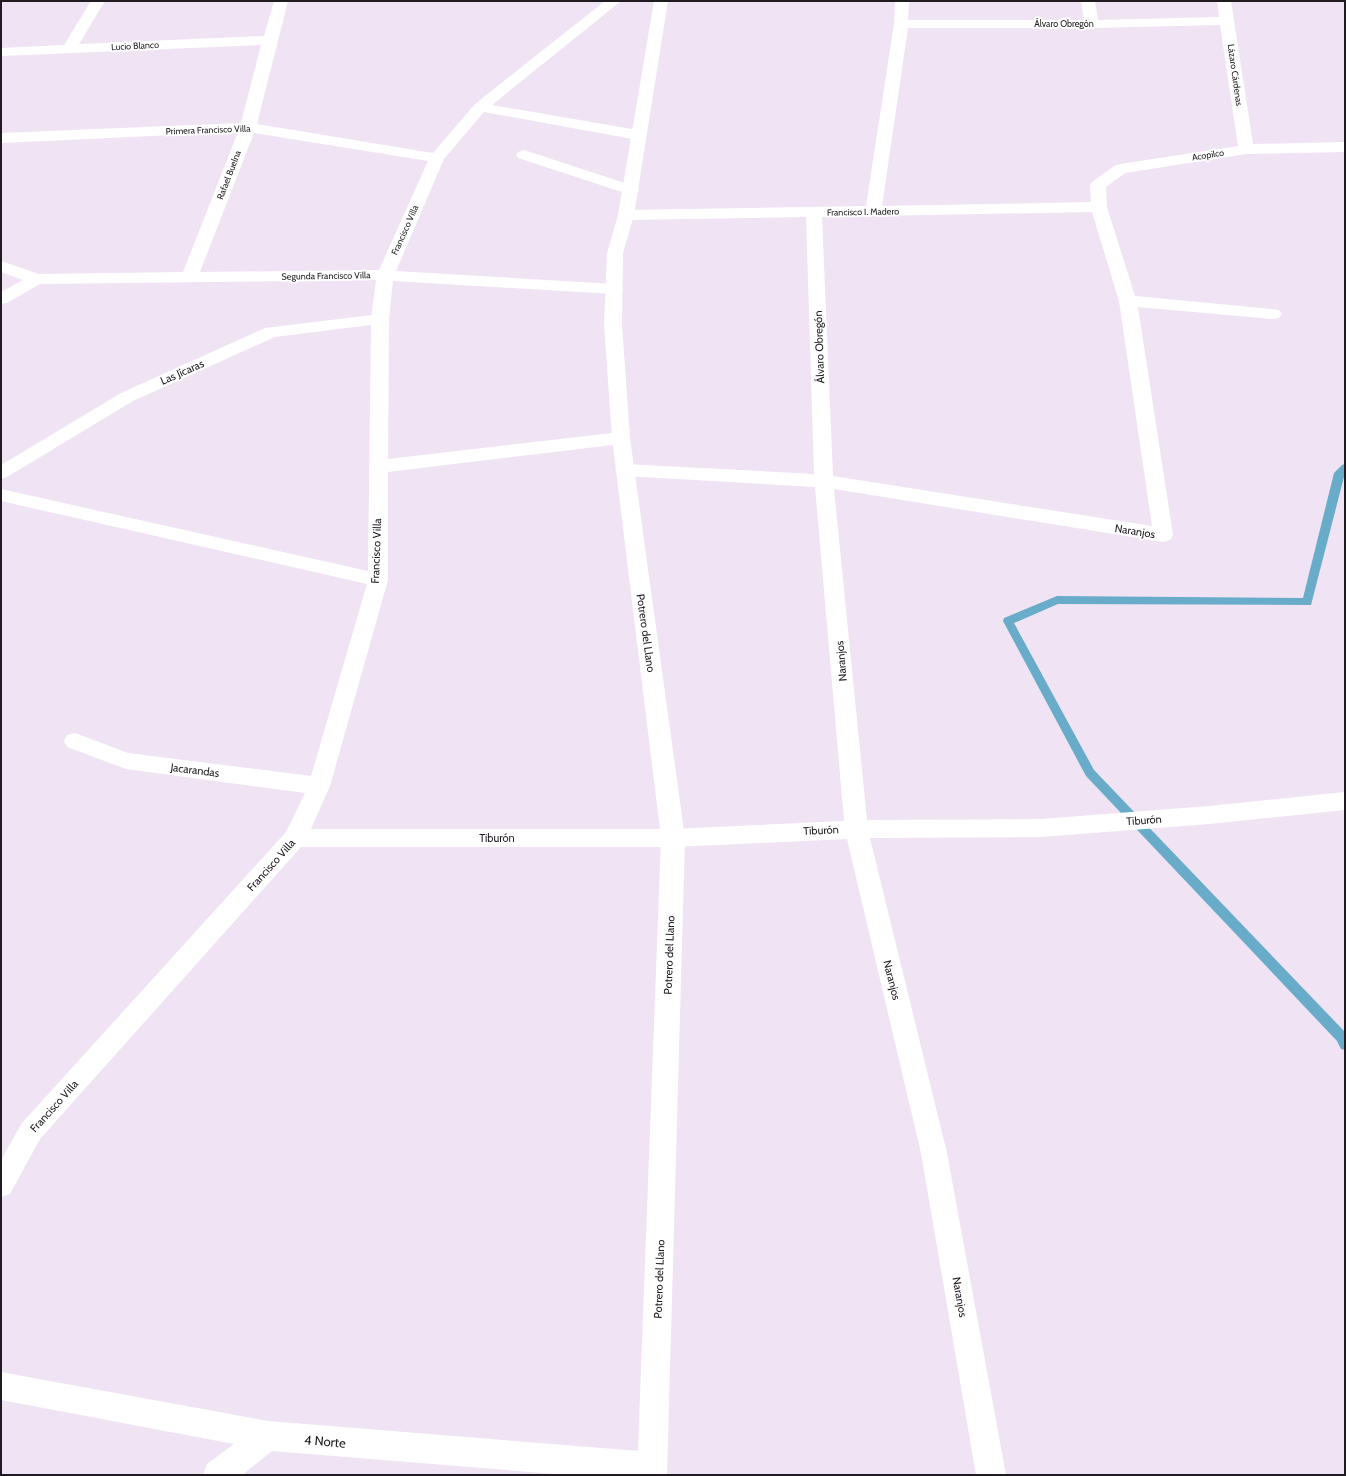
<svg xmlns="http://www.w3.org/2000/svg" width="1346" height="1476" viewBox="0 0 1346 1476" font-family="Cabin,sans-serif">
	<style>
		.lines { fill: none; stroke-linecap: round; stroke-linejoin: round }
		.stream { fill: #69acc9; fill-rule: evenodd }
		.service { fill: #fff; fill-rule: evenodd }
		.minor { fill: #fff; fill-rule: evenodd }
		.tertiary { fill: #fff; fill-rule: evenodd }
		.labels { text-anchor: middle; stroke-width: 4; stroke-linejoin: round; paint-order: stroke }
		.far-street-label { font-size: 9px; fill: #1f1b20; stroke: #fff }
		.street-label { font-size: 11px; fill: #1f1b20; stroke: #fff }
		.near-street-label { font-size: 13px; fill: #1f1b20; stroke: #fff }
	</style>
	<rect width="100%" height="100%" fill="#f0e3f3"/>
	<g class="lines">
		<!-- stream -->
		<path class="stream" d="M1345,464V473L1311,605L1058,604L1014,623L1094,770L1345,1032V1050L1341,1049L1337,1041L1086,776L1003,621L1004,618L1057,596L1303,598L1334,473L1342,465Z"/>
		<!-- service -->
		<path class="service" d="M380,314L386,315L388,319L386,323L275,337L133,401L7,477L1,479V465L121,393L265,328Z"/>
		<!-- minor -->
		<g class="minor">
			<path d="M91,1H105L79,44L264,36L274,1H288L257,124L433,153L475,104L605,1H621L492,105L638,130L644,132L646,135L644,138L638,140L484,112L444,159L396,271L614,284L620,285L623,289L620,293L614,294L393,281L389,319L388,459L621,432L628,434L630,438L628,442L621,444L388,472V580L330,786L311,829H673L844,821L815,487L625,476L618,474L615,470L618,466L625,464L814,474L806,217L626,220L620,218L618,215L620,212L626,210L866,206L894,24L895,1H909L908,20H1084L1081,1H1095L1098,20L1219,17L1217,1H1231L1253,144L1345,142V152L1246,154L1125,173L1106,187L1107,207L1135,296L1273,309L1279,310L1282,314L1279,318L1273,319L1138,307L1173,535L1170,540L1163,542L834,489L867,820L1041,819L1209,806L1345,792V810L1209,824L1041,837L870,838L947,1153L1006,1475H976L921,1153L847,839L673,847H301L40,1139L10,1194L1,1197V1160L22,1123L286,832L305,793L126,769L67,747L64,741L67,735L75,733L128,753L311,776L367,584L1,501V489L368,571L371,319L376,280L40,284L7,303L1,304V292L23,280L1,272V261L39,274L183,272L238,132L1,143V133L241,123L261,45L1,56V48L64,45ZM1220,25L1238,146L1120,164L1114,166L1092,182L1090,185L1091,202L882,206L908,28H1092ZM254,133L428,161L379,270L200,272ZM1092,212L1119,301L1152,526L833,476L822,217Z"/>
			<path d="M524,150L637,187L639,190L637,193L631,195L625,193L518,158L516,155L518,152Z"/>
			<path d="M1,1372L268,1421L652,1452L663,1456L667,1467L664,1475H567L272,1451L242,1475H203L207,1464L234,1444L1,1400Z"/>
		</g>
		<!-- tertiary -->
		<path class="tertiary" d="M654,1H668L634,215L623,253L622,324L630,438L685,838L667,1475H637L661,838L612,438L604,324L607,253L618,215Z"/>
	</g>
	<g class="labels">
		<!-- far-street labels -->
		<g class="far-street-label">
			<text x="1064" y="27">Álvaro Obregón</text>
			<text transform="translate(135 46) rotate(-3)" y="3">Lucio Blanco</text>
			<text transform="translate(1235 75) rotate(82)" y="3">Lázaro Cárdenas</text>
			<text transform="translate(208 130) rotate(-2)" y="3">Primera Francisco Villa</text>
			<text transform="translate(1208 155) rotate(-9)" y="3">Acopilco</text>
			<text transform="translate(229 175) rotate(-69)" y="3">Rafael Buelna</text>
			<text transform="translate(863 212) rotate(-1)" y="3">Francisco I. Madero</text>
			<text transform="translate(405 230) rotate(-66)" y="3">Francisco Villa</text>
			<text transform="translate(326 276) rotate(-1)" y="3">Segunda Francisco Villa</text>
		</g>
		<!-- street labels -->
		<g class="street-label">
			<text transform="translate(819 347) rotate(-92)" y="4">Álvaro Obregón</text>
			<text transform="translate(182 372) rotate(-24)" y="4">Las Jícaras</text>
			<text transform="translate(1135 531) rotate(9)" y="4">Naranjos</text>
			<text transform="translate(376 551) rotate(-88)" y="4">Francisco Villa</text>
			<text transform="translate(646 633) rotate(82)" y="4">Potrero del Llano</text>
			<text transform="translate(841 661) rotate(-95)" y="4">Naranjos</text>
			<text transform="translate(195 770) rotate(7)" y="4">Jacarandas</text>
			<text transform="translate(1144 820) rotate(-4)" y="4">Tiburón</text>
			<text transform="translate(821 830) rotate(-3)" y="4">Tiburón</text>
			<text x="497" y="842">Tiburón</text>
			<text transform="translate(271 865) rotate(-48)" y="4">Francisco Villa</text>
			<text transform="translate(669 955) rotate(-88)" y="4">Potrero del Llano</text>
			<text transform="translate(892 980) rotate(76)" y="4">Naranjos</text>
			<text transform="translate(54 1106) rotate(-48)" y="4">Francisco Villa</text>
			<text transform="translate(659 1279) rotate(-88)" y="4">Potrero del Llano</text>
			<text transform="translate(960 1297) rotate(80)" y="4">Naranjos</text>
		</g>
		<!-- near-street labels -->
		<g class="near-street-label">
			<text transform="translate(325 1441) rotate(5)" y="5">4 Norte</text>
		</g>
	</g>
	<!-- border -->
	<rect width="1346" height="1476" fill="none" stroke="#1f1b20" stroke-width="4"/>
</svg>
